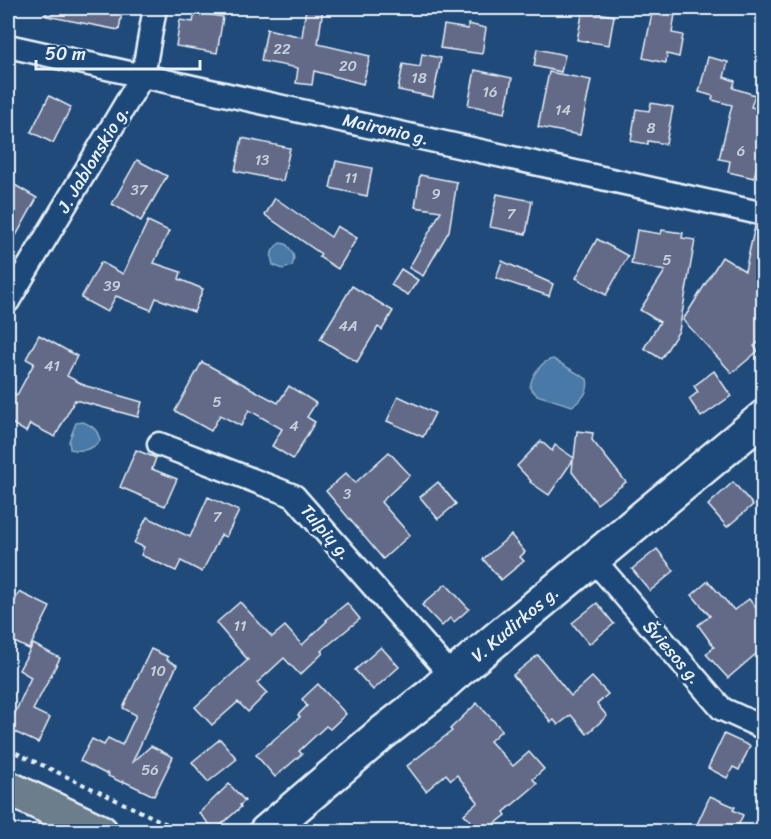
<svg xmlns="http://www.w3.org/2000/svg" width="771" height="839" viewBox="0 0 771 839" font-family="Sriracha,sans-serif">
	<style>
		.water { fill: #4979a6; stroke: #89a9c7; stroke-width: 1.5 }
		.building { fill: #636b87; stroke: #e8f1f8; stroke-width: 1.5 }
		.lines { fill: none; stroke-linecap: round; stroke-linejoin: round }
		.minor-casing { stroke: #e8f1f8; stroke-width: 27 }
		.secondary-casing { stroke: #e8f1f8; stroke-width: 38 }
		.primary-casing { stroke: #e8f1f8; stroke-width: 38 }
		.path { stroke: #e8f1f8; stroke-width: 4; stroke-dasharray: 4.5 4.5; stroke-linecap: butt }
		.minor { stroke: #1f4a7a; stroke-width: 22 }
		.secondary { stroke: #1f4a7a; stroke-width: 33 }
		.primary { stroke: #6c7d8b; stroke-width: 33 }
		.labels { text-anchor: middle; stroke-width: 6; stroke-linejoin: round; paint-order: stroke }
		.number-label { font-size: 15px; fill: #c7d0dc }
		.street-label { font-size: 18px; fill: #e8f1f8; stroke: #1f4a7a }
	</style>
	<rect width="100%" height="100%" fill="#1f4a7a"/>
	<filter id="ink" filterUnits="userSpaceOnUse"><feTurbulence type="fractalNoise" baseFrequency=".0167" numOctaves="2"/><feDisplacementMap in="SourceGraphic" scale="12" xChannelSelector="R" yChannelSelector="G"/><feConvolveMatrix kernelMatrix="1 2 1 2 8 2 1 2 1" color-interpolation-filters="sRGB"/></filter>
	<g filter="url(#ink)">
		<!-- water -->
		<g class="water">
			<path d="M280,243L286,244C293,252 296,257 292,266L283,269L273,265C270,255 271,249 280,243Z"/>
			<path d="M553,359L587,379C590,392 582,400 572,406L537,395L530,388C531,376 541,361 553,359Z"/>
			<path d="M83,422C93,426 98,430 100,441C92,450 82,452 70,449L69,441L76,423Z"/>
		</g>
		<!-- building -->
		<g class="building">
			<path d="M46,8H98L122,12L119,30L46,16Z"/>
			<path d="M306,8H323L318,44L370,56L363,84L314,71L312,85L296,83L298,68L261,61L267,29L302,37Z"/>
			<path d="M653,8H676L672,33L683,35L679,57L667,54L666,63L643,58Z"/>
			<path d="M583,10L614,16L609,45L577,40Z"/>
			<path d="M195,12L223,17L217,53L176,46L180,20L193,22Z"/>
			<path d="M468,24L486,28L482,54L440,48L444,25L468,29Z"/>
			<path d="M537,49L565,55L561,72L534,66Z"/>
			<path d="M422,54L441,58L433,97L398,90L403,64L420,67Z"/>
			<path d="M708,57L728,62L724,77L735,81L733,88L755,95L751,107L764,110V136L754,178L728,172L730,161L719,159L732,105L712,100L713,96L699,92Z"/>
			<path d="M475,70L512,78L505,113L468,105Z"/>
			<path d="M549,72L591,80L580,135L538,127Z"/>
			<path d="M49,96L71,107L53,143L31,132Z"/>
			<path d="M651,103L673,107L666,144L648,141V144L631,141L636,109L649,111Z"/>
			<path d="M242,138L290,148L283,181L235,171Z"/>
			<path d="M137,160L167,176L141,221L112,204Z"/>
			<path d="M336,161L372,168L367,196L330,188Z"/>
			<path d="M420,175L457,182L449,231L423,276L409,268L441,211L415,207Z"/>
			<path d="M8,181L37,198L8,250Z"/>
			<path d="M497,194L532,201L526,234L490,227Z"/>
			<path d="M275,198L331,237L337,226L357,238L338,269L319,257L321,254L265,215Z"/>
			<path d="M148,221L169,231L154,263L181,272L179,279L203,289L194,312L156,298L151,310L116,296L107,312L81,298L101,262L123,274Z"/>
			<path d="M755,226L764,227V338L754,346L758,351L732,373L683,320L722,257L745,271Z"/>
			<path d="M637,230L661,234L662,230L683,233L682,238L695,240L679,331L661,359L644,348L660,322L640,310L665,271L631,264Z"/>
			<path d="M597,239L628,256L606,295L576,278Z"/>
			<path d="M502,261L553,284L549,296L496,278Z"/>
			<path d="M401,269L418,280L408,295L391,285Z"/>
			<path d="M352,286L393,311L382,330L378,327L357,362L320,339Z"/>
			<path d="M39,335L77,356L67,376L86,386L142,402L138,417L75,400L55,437L30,424L26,432L8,421V389L17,395L34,363L26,359Z"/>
			<path d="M202,362L278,403L289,386L316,403L307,417L315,422L293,459L272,446L282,429L249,410L241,426L220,415L211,431L175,411Z"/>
			<path d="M714,371L731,396L701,417L689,399L698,392L694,386Z"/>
			<path d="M398,396L435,413L423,437L387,421Z"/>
			<path d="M577,431L593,433L592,440L626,482L597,504L572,472L573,460L549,495L530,482L531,481L517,466L541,441L552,451L555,445L574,458Z"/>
			<path d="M136,450L156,458L152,469L177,479L165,506L120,487Z"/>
			<path d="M389,452L410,475L381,502L410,535L383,559L326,491L346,473L355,483Z"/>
			<path d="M438,482L456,504L438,519L420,497Z"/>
			<path d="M733,482L753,505L727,527L708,505Z"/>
			<path d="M208,497L239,511L226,537L221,535L202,572L181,561L176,571L141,555L144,547L134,543L147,517L190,537Z"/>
			<path d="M511,535L525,552L520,557L524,561L501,580L483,559Z"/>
			<path d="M657,549L674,571L650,591L632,569Z"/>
			<path d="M708,581L734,610L749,599L764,618V647L728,678L706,654L714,647L698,625L710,616L692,595Z"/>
			<path d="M446,584L469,609L454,622L450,618L442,626L422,605Z"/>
			<path d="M19,592L50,607L29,649L8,639V616Z"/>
			<path d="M240,602L272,637L285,626L302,645L327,621L326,620L347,603L360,619L321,651L323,653L300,675L284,658L257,683L267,693L248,712L238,702L212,725L195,707L248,660L216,623Z"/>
			<path d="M597,603L614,624L589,644L572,623Z"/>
			<path d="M33,644L60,658L33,710L50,718L38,743L8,729L31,677L19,670Z"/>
			<path d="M381,647L399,667L373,690L355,670Z"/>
			<path d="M151,649L168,657L167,660L177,665L132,763L151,746L173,757L154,796L123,781V783L108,776L109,774L107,773L106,774L80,761L92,739L104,745L108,738L122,745L136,715L123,708Z"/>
			<path d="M538,655L571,696L592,677L608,694L597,704L607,716L587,734L571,715L558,725L554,720L551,722L513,675Z"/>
			<path d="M318,684L346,714L330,729L326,726L299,751L302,754L275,777L256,755L300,717L298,715L307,706L302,699Z"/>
			<path d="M477,703L502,730L490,741L513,766L529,752L544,769L533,779L537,784L504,812L506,815L486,831H479L464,814L478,802L457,775L451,780L446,774L426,791L407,766L452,731L450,729Z"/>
			<path d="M724,734L750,746L739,770L733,767L727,778L708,768Z"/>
			<path d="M220,739L237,759L208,782L192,762Z"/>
			<path d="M229,784L245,801L240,805L241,807L215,830L199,813Z"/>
			<path d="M710,796L735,807L733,810L743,815L736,830L726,825L723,831H694Z"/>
		</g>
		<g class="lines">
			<defs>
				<g id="minor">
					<path d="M8,46L764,214"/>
					<path d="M8,301L143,75L155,8"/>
					<path d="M159,444L294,496L452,676"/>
					<path d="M593,559L722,709L764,728"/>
				</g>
				<path id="secondary" d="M266,832L381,734L431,695L452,676L764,417"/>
				<path id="primary" d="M8,788L101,832"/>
			</defs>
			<!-- minor casing -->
			<use href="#minor" class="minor-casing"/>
			<!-- secondary casing -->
			<use href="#secondary" class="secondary-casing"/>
			<!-- primary casing -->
			<use href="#primary" class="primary-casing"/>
			<!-- path -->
			<path class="path" d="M8,749L184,832"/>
			<!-- minor -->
			<use href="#minor" class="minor"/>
			<!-- secondary -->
			<use href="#secondary" class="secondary"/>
			<!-- primary -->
			<use href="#primary" class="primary"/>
		</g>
	</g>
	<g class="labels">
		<!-- number labels -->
		<g class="number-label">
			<text x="282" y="54">22</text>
			<text x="348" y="71">20</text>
			<text x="419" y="83">18</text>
			<text x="490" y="97">16</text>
			<text x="563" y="115">14</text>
			<text x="651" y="133">8</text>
			<text x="741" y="156">6</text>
			<text x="262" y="165">13</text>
			<text x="351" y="183">11</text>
			<text x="139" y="195">37</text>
			<text x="436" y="199">9</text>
			<text x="511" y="219">7</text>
			<text x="667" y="265">5</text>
			<text x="112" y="291">39</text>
			<text x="348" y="331">4A</text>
			<text x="52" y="371">41</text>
			<text x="217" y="407">5</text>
			<text x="294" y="431">4</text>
			<text x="347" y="499">3</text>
			<text x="217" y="522">7</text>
			<text x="240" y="631">11</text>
			<text x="158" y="676">10</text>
			<text x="150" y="775">56</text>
		</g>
		<!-- street labels -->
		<g class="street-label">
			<text transform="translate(386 129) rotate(13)" y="6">Maironio g.</text>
			<text transform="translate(93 159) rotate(-59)" y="6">J. Jablonskio g.</text>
			<text transform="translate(326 532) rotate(49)" y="6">Tulpių g.</text>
			<text transform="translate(515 624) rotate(-40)" y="6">V. Kudirkos g.</text>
			<text transform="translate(672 652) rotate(49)" y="6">Šviesos g.</text>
		</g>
	</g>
	<!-- margin -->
	<rect width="771" height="839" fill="none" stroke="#1f4a7a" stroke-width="30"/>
	<rect x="15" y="15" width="741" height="809" fill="none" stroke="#e8f1f8" stroke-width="2" filter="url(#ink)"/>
	<!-- scale -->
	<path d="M36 60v9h164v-9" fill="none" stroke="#e8f1f8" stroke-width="3"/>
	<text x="45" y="60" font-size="18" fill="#e8f1f8" stroke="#1f4a7a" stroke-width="4.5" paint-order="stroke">50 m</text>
</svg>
